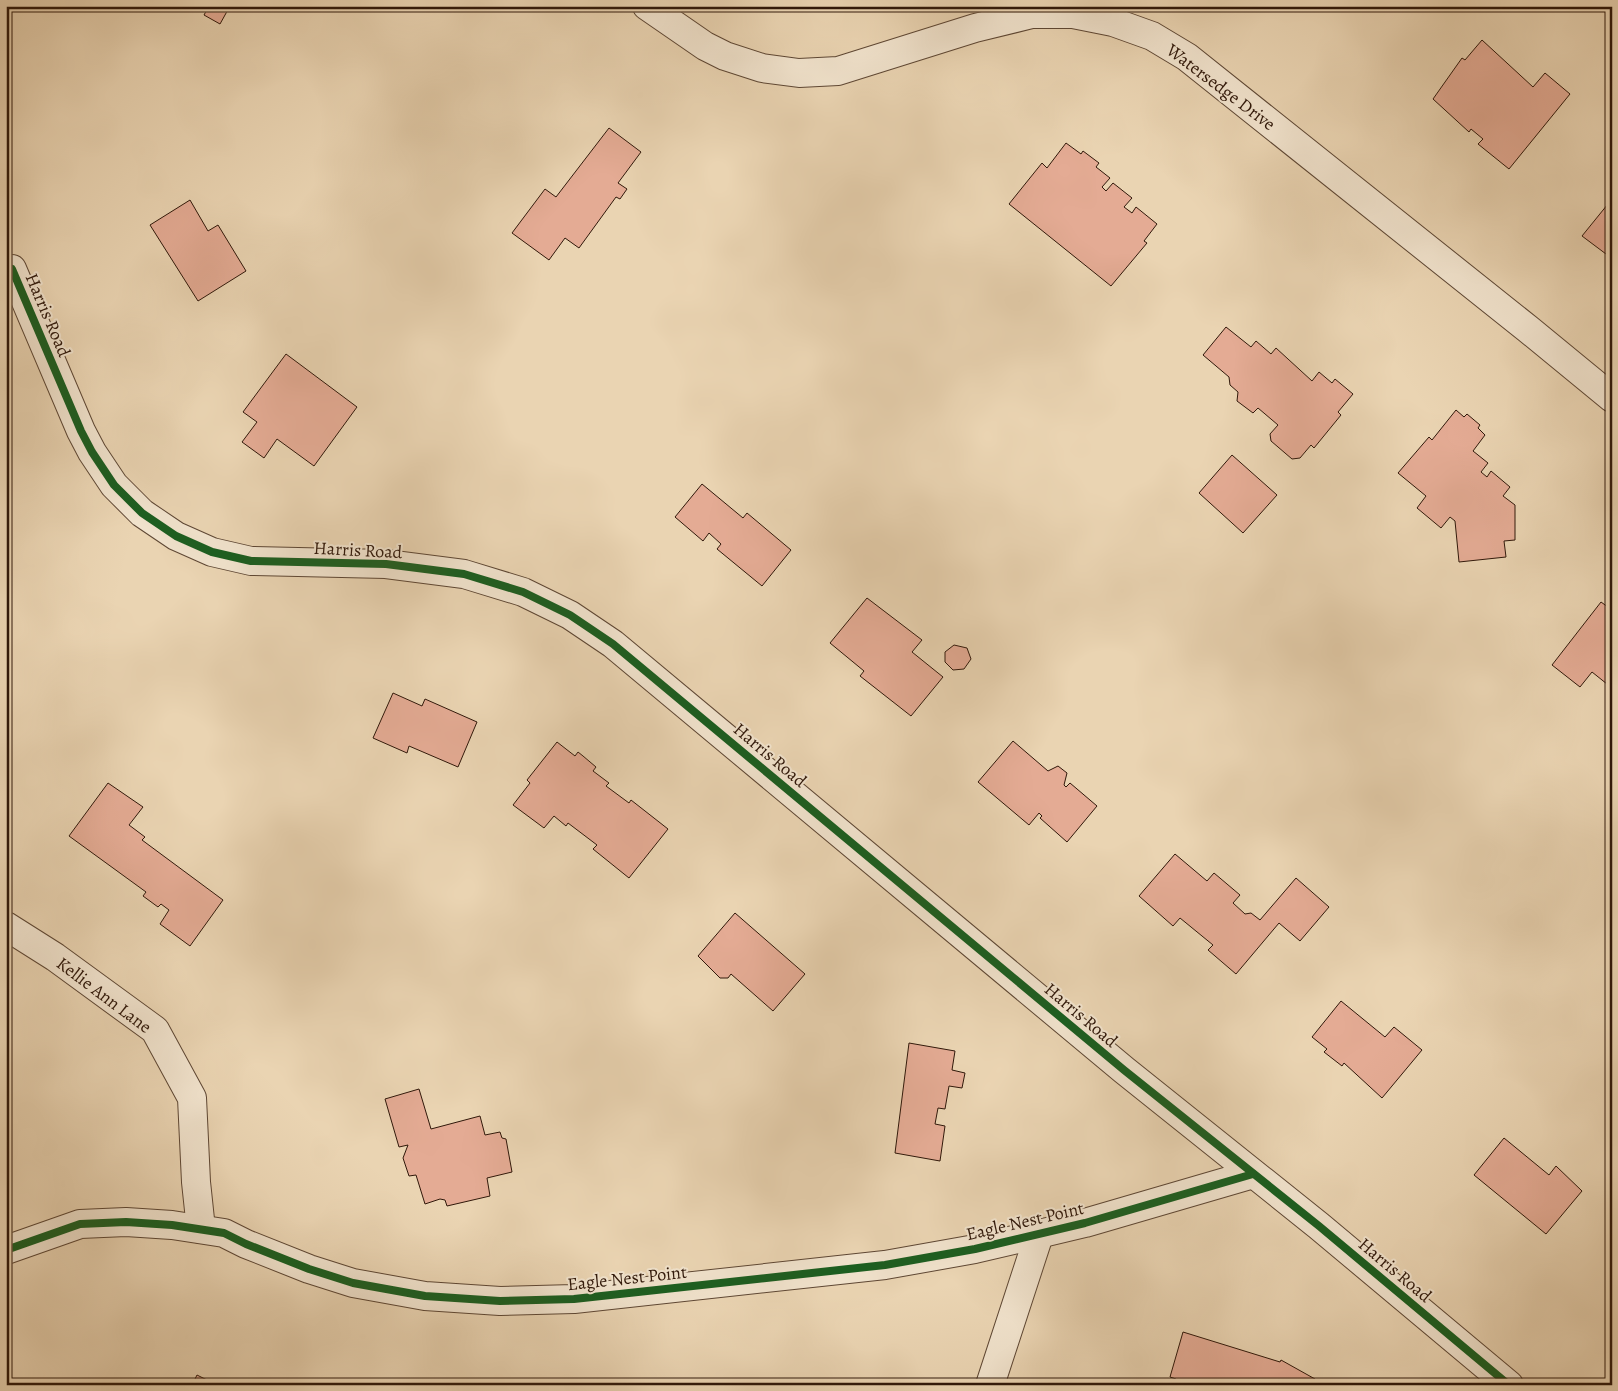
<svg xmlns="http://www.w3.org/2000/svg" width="1618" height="1391" viewBox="0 0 1618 1391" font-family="Alegreya,serif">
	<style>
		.building { fill: #e4ab94; stroke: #30180a }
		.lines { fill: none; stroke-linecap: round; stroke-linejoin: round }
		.minor-casing { stroke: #5e4734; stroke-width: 30 }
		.minor { stroke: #f1e3cd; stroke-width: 28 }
		.cycleway-casing { stroke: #f1e3cd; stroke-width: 11 }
		.cycleway { stroke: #1b5e20; stroke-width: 8 }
		.labels { text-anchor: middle; stroke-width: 4; stroke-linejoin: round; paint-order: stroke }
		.street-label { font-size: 18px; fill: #30180a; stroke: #f1e3cd }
	</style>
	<rect width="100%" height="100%" fill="#ead4b2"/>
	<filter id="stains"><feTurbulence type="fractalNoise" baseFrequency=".004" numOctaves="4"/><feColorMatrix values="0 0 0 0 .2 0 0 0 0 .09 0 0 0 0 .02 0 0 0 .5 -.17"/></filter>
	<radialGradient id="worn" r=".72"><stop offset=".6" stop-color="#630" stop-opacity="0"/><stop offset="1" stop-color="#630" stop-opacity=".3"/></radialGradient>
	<!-- building -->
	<g class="building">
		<path d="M209,6H230L220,24L204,15Z"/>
		<path d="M1482,40L1533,87L1545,73L1570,94L1509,169L1478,144L1483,139L1471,129L1469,132L1433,99L1462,58L1465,60Z"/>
		<path d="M609,128L641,152L618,183L627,189L620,199L616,197L579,248L565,238L549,260L512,233L545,189L556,197Z"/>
		<path d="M1066,143L1081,154L1083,151L1099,163L1096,167L1110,178L1102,187L1106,191L1113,183L1132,198L1124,207L1132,213L1136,207L1157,224L1144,241L1147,243L1111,286L1009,204L1042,163L1047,168Z"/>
		<path d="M1612,199V248L1606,254L1582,236Z"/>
		<path d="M190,200L208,231L218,225L246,271L198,301L150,225Z"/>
		<path d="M1226,327L1251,347L1256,341L1271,354L1276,348L1312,381L1319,372L1332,383L1335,379L1353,394L1338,412L1341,415L1314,448L1311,445L1300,458L1292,459L1271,441L1270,434L1278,425L1258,408L1253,413L1237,401L1238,392L1230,385L1229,377L1203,355Z"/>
		<path d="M286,354L357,407L314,466L277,439L264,458L242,442L257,422L243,412Z"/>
		<path d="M1456,410L1464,417L1467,414L1480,425L1478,428L1485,435L1473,451L1488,463L1481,472L1487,477L1491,471L1510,487L1503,496L1515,505V540L1504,541L1506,557L1459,562L1455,521L1450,517L1441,528L1417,508L1426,496L1398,473L1429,437L1432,440Z"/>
		<path d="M1232,455L1277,495L1243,533L1199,493Z"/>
		<path d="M702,484L743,518L747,513L791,550L762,586L717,549L721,544L709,533L703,541L675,517Z"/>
		<path d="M867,598L922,640L912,652L943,677L911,716L860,676L864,671L830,643Z"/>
		<path d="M1601,602L1612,610V688L1592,672L1580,687L1552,665Z"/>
		<path d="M954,645L967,648L971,659L964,669L953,670L945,662V652Z"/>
		<path d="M393,693L422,706L425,699L477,722L458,767L409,746L407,753L373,738Z"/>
		<path d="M1013,741L1048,771L1058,766L1067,773L1064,785L1066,787L1070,783L1097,806L1067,842L1040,818L1042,816L1039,813L1029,825L978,782Z"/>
		<path d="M557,742L575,756L578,752L583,756L596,767L593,771L609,783L606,786L629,803L631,800L668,829L629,878L593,849L597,845L568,823L566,826L554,816L544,828L513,805L530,783L527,780Z"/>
		<path d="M108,783L143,807L129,825L145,837L142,840L223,900L190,946L160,924L169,910L161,904L158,907L143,896L146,892L69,836Z"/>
		<path d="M1175,854L1207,881L1214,873L1240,895L1233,903L1245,914L1251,913L1260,920L1296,878L1329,907L1300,941L1279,923L1236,974L1208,950L1213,945L1180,918L1173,926L1139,896Z"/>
		<path d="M735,913L805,974L773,1011L731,974L728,978H720L698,956Z"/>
		<path d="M1341,1001L1385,1037L1394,1027L1422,1050L1382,1098L1344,1063L1342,1066L1324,1052L1327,1049L1312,1037Z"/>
		<path d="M909,1043L955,1051L952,1070L965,1073L962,1088L949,1086L945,1109L938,1108L935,1124L945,1126L940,1161L895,1153Z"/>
		<path d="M419,1089L431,1129L480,1116L485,1135L500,1132L502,1138L506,1139L512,1172L487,1178L490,1196L447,1206L445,1200L440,1199L425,1204L416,1175L409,1176L403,1158L408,1145L399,1147L385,1099Z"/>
		<path d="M1504,1138L1549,1175L1556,1166L1582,1191L1546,1234L1474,1175Z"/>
		<path d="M1183,1332L1280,1362L1281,1360L1315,1379L1312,1385H1209L1203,1383L1202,1385H1174L1176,1379L1170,1377Z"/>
		<path d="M197,1375L217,1385H192Z"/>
	</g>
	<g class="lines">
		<defs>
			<g id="minor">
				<path d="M647,6L705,46L725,56L762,68L799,73L838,71L975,28L1032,14H1073L1113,22L1152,36L1187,57L1528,329L1612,398"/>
				<path d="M12,269L81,431L92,452L114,485L142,513L176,536L212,552L251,561L386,564L464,574L523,592L570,615L613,644L1124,1070L1319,1226L1509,1385"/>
				<path d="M6,926L55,957L155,1030L192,1098L196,1182L201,1229"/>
				<path d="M6,1250L80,1224L126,1222L172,1225L224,1233L246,1244L309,1269L353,1283L425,1296L500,1301L574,1299L885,1265L975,1249L1085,1223L1253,1174"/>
				<path d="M990,1385L1039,1235"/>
			</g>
		</defs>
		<!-- minor casing -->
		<use href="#minor" class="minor-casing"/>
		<!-- minor -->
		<use href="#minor" class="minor"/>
		<defs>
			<g id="cycleway">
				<path d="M12,269L81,431L92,452L114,485L142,513L176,536L212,552L251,561L386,564L464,574L523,592L570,615L613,644L1124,1070L1319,1226L1509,1385"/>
				<path d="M6,1250L80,1224L126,1222L172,1225L224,1233L246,1244L309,1269L353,1283L425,1296L500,1301L574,1299L885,1265L975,1249L1085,1223L1253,1174"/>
			</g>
		</defs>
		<!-- cycleway casing -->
		<use href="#cycleway" class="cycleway-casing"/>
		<!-- cycleway -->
		<use href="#cycleway" class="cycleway"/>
	</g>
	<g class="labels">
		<!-- street labels -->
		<g class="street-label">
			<text transform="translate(1221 87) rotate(37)" y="6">Watersedge Drive</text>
			<text transform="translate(48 315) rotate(67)" y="6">Harris Road</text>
			<text transform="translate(358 550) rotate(3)" y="6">Harris Road</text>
			<text transform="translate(770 755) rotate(40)" y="6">Harris Road</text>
			<text transform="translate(104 995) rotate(37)" y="6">Kellie Ann Lane</text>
			<text transform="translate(1081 1015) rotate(40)" y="6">Harris Road</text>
			<text transform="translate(1025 1221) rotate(-13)" y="6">Eagle Nest Point</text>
			<text transform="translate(1395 1270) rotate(40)" y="6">Harris Road</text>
			<text transform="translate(627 1278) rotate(-6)" y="6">Eagle Nest Point</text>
		</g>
	</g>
	<!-- margin -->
	<rect width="1618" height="1391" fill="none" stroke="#ead4b2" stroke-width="25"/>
	<rect x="8" y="8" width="1603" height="1376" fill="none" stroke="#30180a" stroke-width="2.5"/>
	<rect x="12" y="12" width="1593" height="1366" fill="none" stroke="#30180a"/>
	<rect width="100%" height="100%" filter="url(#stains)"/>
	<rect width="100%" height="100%" fill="url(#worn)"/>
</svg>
